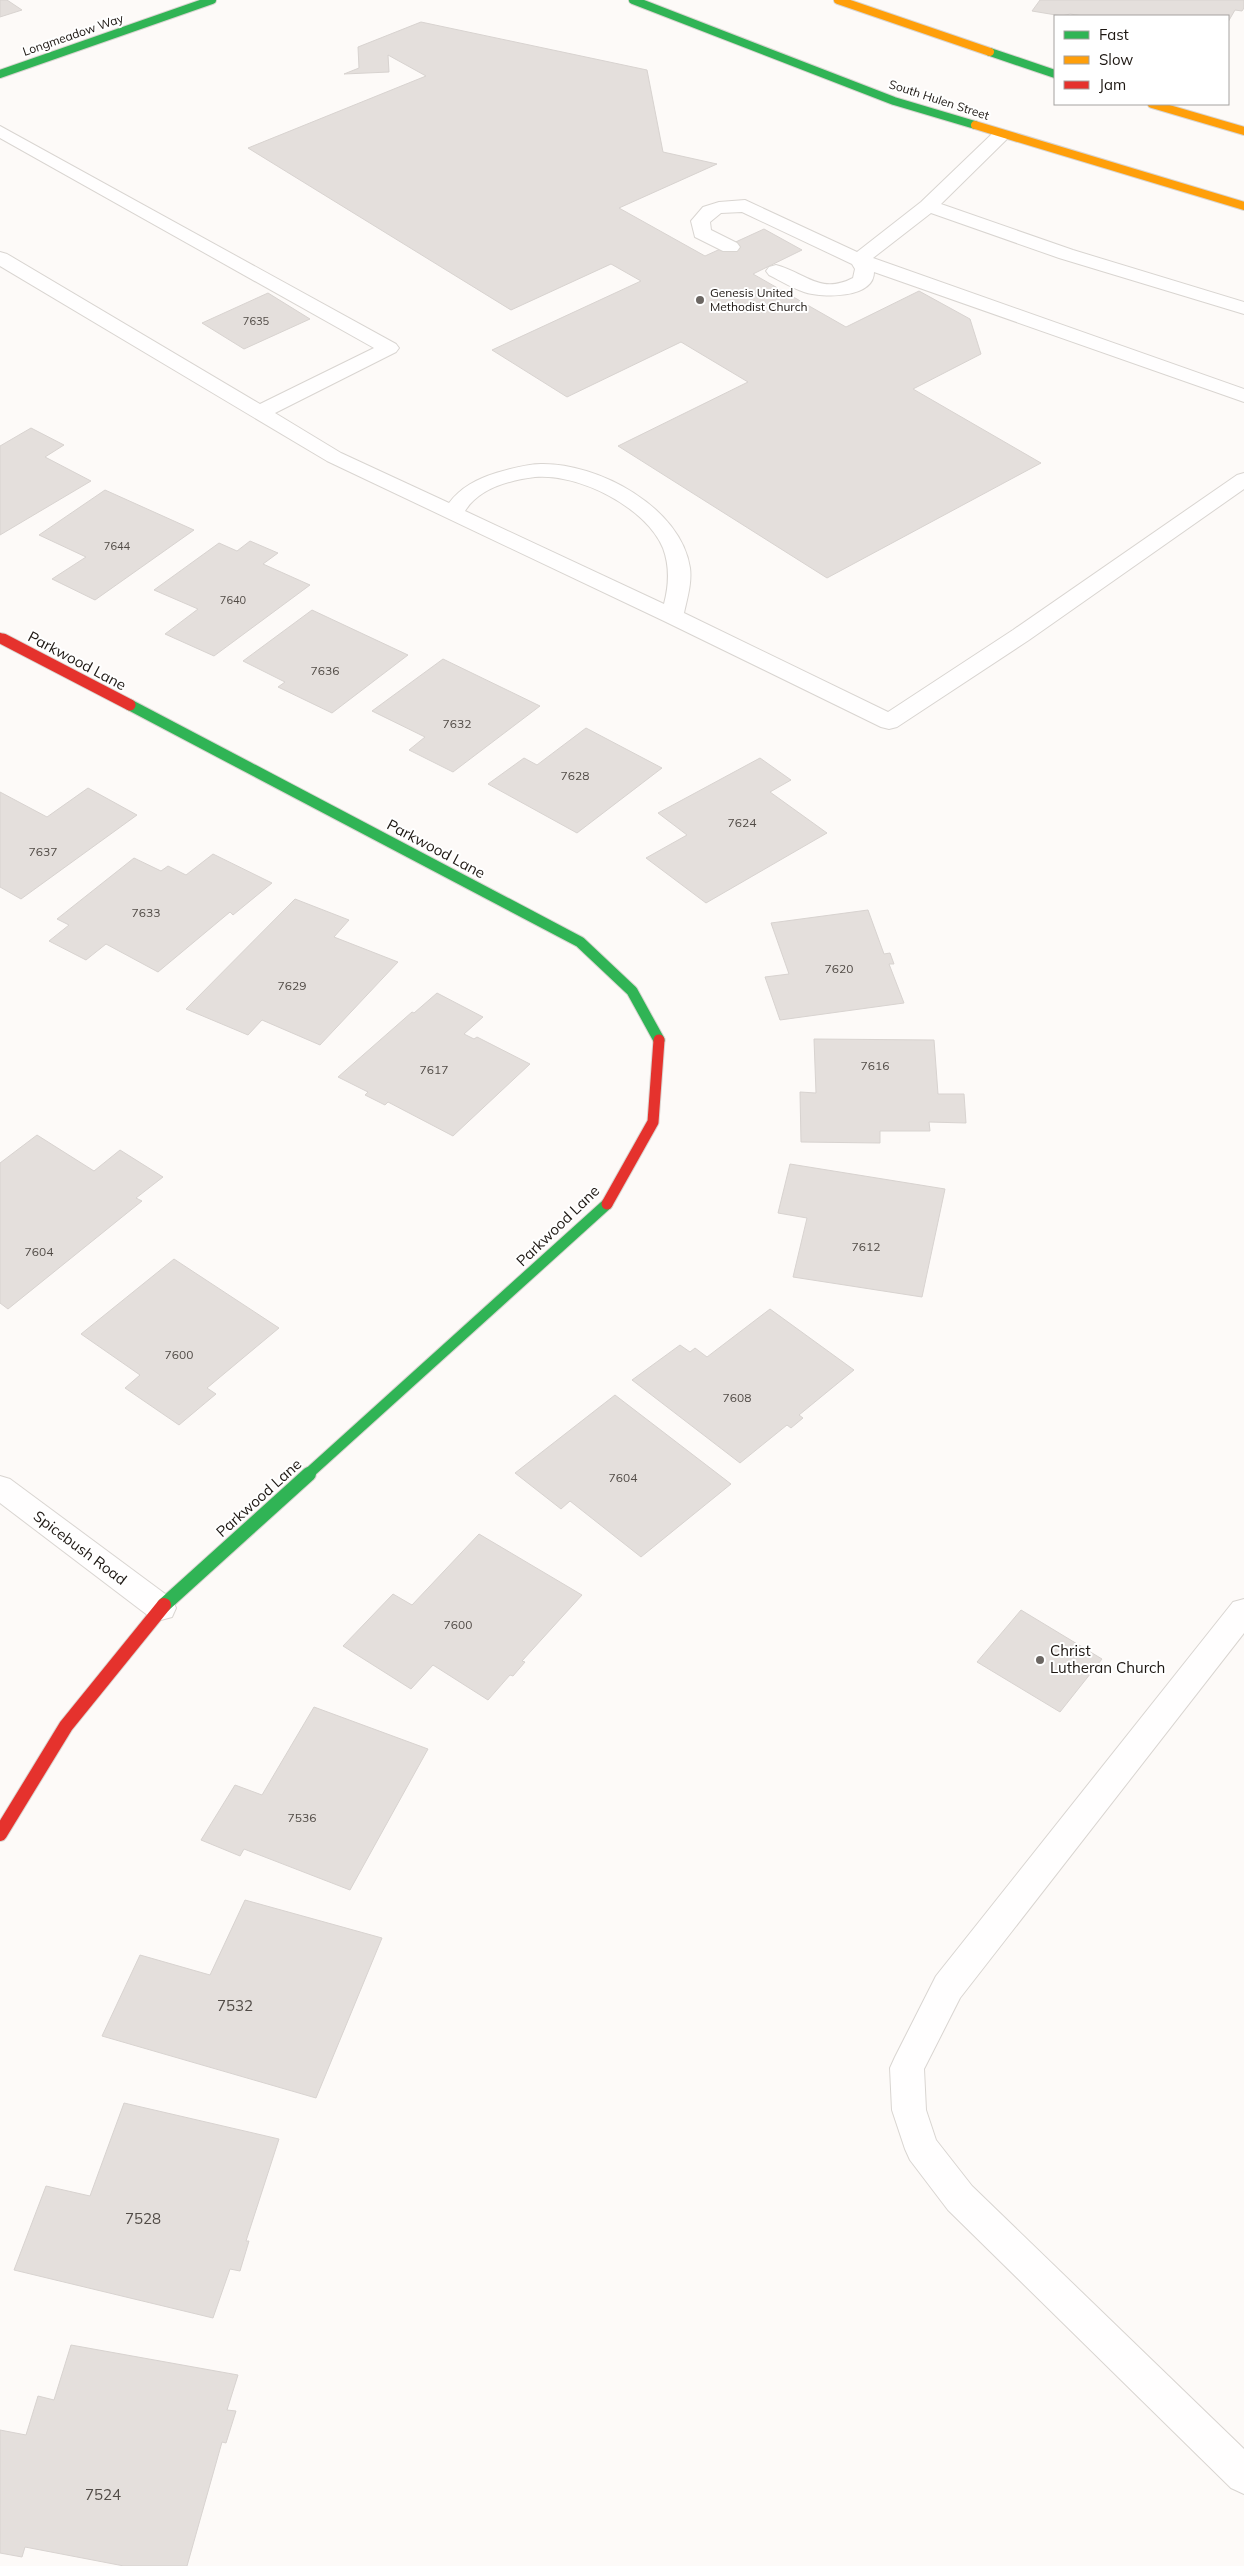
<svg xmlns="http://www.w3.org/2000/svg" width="1244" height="2566" viewBox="0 0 1244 2566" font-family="Mulish,sans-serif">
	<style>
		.building { fill: #e4dfdc; stroke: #d8d3d0 }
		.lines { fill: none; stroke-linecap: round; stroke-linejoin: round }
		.lane-casing { stroke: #d9d5d1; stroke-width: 2 }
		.street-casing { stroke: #d9d5d1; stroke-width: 2 }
		.fast-far2-casing { stroke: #d9d5d1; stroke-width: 10 }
		.fast-far1-casing { stroke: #d9d5d1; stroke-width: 13 }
		.fast-casing { stroke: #d9d5d1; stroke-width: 16 }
		.slow-casing { stroke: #d9d5d1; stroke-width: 10 }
		.jam-far2-casing { stroke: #d9d5d1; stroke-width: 10 }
		.jam-far1-casing { stroke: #d9d5d1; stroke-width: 13 }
		.jam-casing { stroke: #d9d5d1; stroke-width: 16 }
		.lane { fill: #fffefe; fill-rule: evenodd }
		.street { fill: #fffefe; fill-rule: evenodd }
		.fast-far2 { stroke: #30b455; stroke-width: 8 }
		.fast-far1 { stroke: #30b455; stroke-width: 11 }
		.fast { stroke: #30b455; stroke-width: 14 }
		.slow { stroke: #ff9f0a; stroke-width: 8 }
		.jam-far2 { stroke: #e5322d; stroke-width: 8 }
		.jam-far1 { stroke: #e5322d; stroke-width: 11 }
		.jam { stroke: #e5322d; stroke-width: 14 }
		.poi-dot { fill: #6b6662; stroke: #fff; stroke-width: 2 }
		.labels { text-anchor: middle; stroke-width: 4; stroke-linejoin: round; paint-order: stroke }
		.far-number-label { font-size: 11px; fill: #514b46 }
		.far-street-label { font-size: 12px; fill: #1d1712; stroke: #fff }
		.far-poi-label { font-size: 12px; fill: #1d1712; stroke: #fff; text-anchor: start }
		.number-label { font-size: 12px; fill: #514b46 }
		.street-label { font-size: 15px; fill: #1d1712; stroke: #fff }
		.poi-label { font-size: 15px; fill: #1d1712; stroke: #fff; text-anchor: start }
		.near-number-label { font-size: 15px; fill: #514b46 }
	</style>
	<rect width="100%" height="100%" fill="#fdfaf8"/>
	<!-- building -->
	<g class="building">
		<path d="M0,0H7L22,10L0,17Z"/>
		<path d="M1040,0H1244V8L1242,11L1235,10L1228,22V16H1083L1070,14L1062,16L1032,11Z"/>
		<path d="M421,22L647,70L663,152L717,164L619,208L705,256L764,229L802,250L753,274L846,327L919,291L970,319L981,354L913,389L1041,463L827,578L618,446L748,382L681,342L567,397L492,350L641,281L611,264L511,310L248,148L426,76L388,55L389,72L344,74L359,68L358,47Z"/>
		<path d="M268,293L310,319L244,349L202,323Z"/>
		<path d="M31,428L64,445L45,457L91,481L0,535V446Z"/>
		<path d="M105,490L194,530L95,600L52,579L86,557L39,535Z"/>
		<path d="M250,541L278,553L263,564L310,585L214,656L165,634L198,609L154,590L219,543L237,551Z"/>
		<path d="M312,610L408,655L332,713L278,687L285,682L243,661Z"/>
		<path d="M443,659L540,706L453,772L409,750L425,737L372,711Z"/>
		<path d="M586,728L662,768L577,833L488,784L524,758L537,765Z"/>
		<path d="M760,758L791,780L770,792L827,833L706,903L646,858L687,835L658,813Z"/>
		<path d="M88,788L137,815L21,899L0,887V792L47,817Z"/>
		<path d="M213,854L272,883L233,915L230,912L158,972L106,944L86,960L49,941L69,925L57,919L134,858L161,871L168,866L186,875Z"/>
		<path d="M295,899L349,920L334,937L398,962L320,1045L262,1020L248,1035L186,1009Z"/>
		<path d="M868,910L884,954L890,953L894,964H889L904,1003L780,1020L765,977L789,974L771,923Z"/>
		<path d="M437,993L483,1017L464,1034L474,1039L477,1037L530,1064L453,1136L388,1102L385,1105L365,1095L368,1092L338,1077L412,1012L414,1013Z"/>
		<path d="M814,1039L934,1040L938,1094H964L966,1123L929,1122L930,1131H880V1143L801,1142L800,1092L816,1093Z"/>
		<path d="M37,1135L94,1171L120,1150L163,1177L136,1198L142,1201L8,1309L0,1303V1163Z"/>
		<path d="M790,1164L945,1189L922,1297L793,1277L807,1218L778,1213Z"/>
		<path d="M174,1259L279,1328L207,1388L216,1394L179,1425L125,1388L140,1375L81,1334Z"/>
		<path d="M770,1309L854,1370L799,1415L803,1418L791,1428L787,1425L740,1463L632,1380L680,1345L690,1352L695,1348L707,1357Z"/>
		<path d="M615,1395L731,1484L641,1557L570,1501L561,1509L515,1473Z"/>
		<path d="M479,1534L582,1595L522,1661L525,1662L513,1676L510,1675L488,1700L433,1665L411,1689L343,1646L393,1594L412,1605Z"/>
		<path d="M1021,1610L1102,1659L1060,1712L977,1662Z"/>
		<path d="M314,1707L428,1749L350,1890L244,1849L240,1856L201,1840L235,1785L262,1795Z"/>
		<path d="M245,1900L382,1938L316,2098L102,2036L140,1955L210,1975Z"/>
		<path d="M124,2103L279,2139L246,2241H249L240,2271L230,2269L213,2318L14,2270L46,2186L90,2196Z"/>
		<path d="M71,2345L238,2375L227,2410L236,2411L226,2443L222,2442L187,2566H124L25,2547L22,2557L0,2553V2430L26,2435L38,2396L54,2400Z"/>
	</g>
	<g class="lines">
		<defs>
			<g id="lane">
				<path d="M0,126L396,344L399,348L396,352L275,413L341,453L449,503C461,487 477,479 496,473C510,469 526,464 541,464C598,463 681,507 690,568C692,583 687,599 684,613L888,712L1013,630L1237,475L1244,473V489L1029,640L897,727L889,729L881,727L664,621L327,461L0,266V252L7,254L260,404L374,348L0,138ZM535,477C578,473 646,507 663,548C670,567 669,585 664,604L465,511C479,488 511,480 535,477Z"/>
				<path d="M1001,130L1007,131L1010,135L1007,139L941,204L1073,250L1244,302V314L1059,258L931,213L873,258L1244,389V402L874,272C874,299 822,298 804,292C792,288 781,281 769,275L766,271L769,267L776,265C806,273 820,295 853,278L855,269L852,264L742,212L721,213L710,222L711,230L737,243L740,247L737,251H723L695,237L691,221L703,207L719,202L745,200L857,252L921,202L995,131Z"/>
				<path d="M1244,1599V1633L960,1998L924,2069L926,2110L936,2140L972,2186L1244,2449V2494L1231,2488L948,2210L910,2160L905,2149L892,2110L890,2068L895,2057L936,1976L1233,1602Z"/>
			</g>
			<path id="street" d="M0,1476L10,1479L172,1599L176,1608L172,1617L161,1620L150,1617L0,1503Z"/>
			<g id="fast-far2">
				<path d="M633,0L894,101L975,125"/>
				<path d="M990,52L1055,74"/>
				<path d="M0,74L212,0"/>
			</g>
			<g id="fast-far1">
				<path d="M130,705L580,942L632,991L659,1040"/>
				<path d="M307,1475L607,1204"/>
			</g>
			<path id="fast" d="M164,1605L309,1474"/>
			<g id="slow">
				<path d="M838,0L990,52"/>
				<path d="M1152,104L1244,131"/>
				<path d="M975,125L1244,206"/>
			</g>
			<path id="jam-far2" d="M0,637L6,640"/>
			<g id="jam-far1">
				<path d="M3,639L130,705"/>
				<path d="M607,1204L653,1122L659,1040"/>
			</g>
			<path id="jam" d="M0,1834L66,1726L164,1605"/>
		</defs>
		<!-- lane casing -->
		<use href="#lane" class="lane-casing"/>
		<!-- street casing -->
		<use href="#street" class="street-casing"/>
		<!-- fast-far2 casing -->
		<use href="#fast-far2" class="fast-far2-casing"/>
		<!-- fast-far1 casing -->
		<use href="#fast-far1" class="fast-far1-casing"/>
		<!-- fast casing -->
		<use href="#fast" class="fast-casing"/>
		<!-- slow casing -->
		<use href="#slow" class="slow-casing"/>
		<!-- jam-far2 casing -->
		<use href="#jam-far2" class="jam-far2-casing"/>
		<!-- jam-far1 casing -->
		<use href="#jam-far1" class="jam-far1-casing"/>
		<!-- jam casing -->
		<use href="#jam" class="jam-casing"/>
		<!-- lane -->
		<use href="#lane" class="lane"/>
		<!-- street -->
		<use href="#street" class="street"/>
		<!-- fast-far2 -->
		<use href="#fast-far2" class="fast-far2"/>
		<!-- fast-far1 -->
		<use href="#fast-far1" class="fast-far1"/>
		<!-- fast -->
		<use href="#fast" class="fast"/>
		<!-- slow -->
		<use href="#slow" class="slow"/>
		<!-- jam-far2 -->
		<use href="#jam-far2" class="jam-far2"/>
		<!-- jam-far1 -->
		<use href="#jam-far1" class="jam-far1"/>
		<!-- jam -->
		<use href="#jam" class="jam"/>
	</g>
	<!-- markers -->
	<g class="poi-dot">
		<circle cx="700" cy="300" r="5"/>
		<circle cx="1040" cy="1660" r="5"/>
	</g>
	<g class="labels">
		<!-- far-number labels -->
		<g class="far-number-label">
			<text x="256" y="325">7635</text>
			<text x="117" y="550">7644</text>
			<text x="233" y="604">7640</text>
		</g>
		<!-- far-street labels -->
		<g class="far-street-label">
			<text transform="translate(73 35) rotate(-19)" y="4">Longmeadow Way</text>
			<text transform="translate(939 100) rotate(18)" y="4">South Hulen Street</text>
		</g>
		<!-- far-poi labels -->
		<g class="far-poi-label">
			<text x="710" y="297">Genesis United<tspan x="710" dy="14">Methodist Church</tspan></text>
		</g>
		<!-- number labels -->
		<g class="number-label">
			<text x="325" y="675">7636</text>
			<text x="457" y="728">7632</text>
			<text x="575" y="780">7628</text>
			<text x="742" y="827">7624</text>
			<text x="43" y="856">7637</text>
			<text x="146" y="917">7633</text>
			<text x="839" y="973">7620</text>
			<text x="292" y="990">7629</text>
			<text x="875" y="1070">7616</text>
			<text x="434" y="1074">7617</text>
			<text x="866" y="1251">7612</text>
			<text x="39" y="1256">7604</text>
			<text x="179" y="1359">7600</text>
			<text x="737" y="1402">7608</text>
			<text x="623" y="1482">7604</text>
			<text x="458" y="1629">7600</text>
			<text x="302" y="1822">7536</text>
		</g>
		<!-- street labels -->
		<g class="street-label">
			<text transform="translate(77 661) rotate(28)" y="5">Parkwood Lane</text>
			<text transform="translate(436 849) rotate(28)" y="5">Parkwood Lane</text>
			<text transform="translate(558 1226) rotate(-44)" y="5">Parkwood Lane</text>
			<text transform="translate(259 1498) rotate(-42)" y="5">Parkwood Lane</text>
			<text transform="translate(80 1548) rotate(37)" y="5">Spicebush Road</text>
		</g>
		<!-- poi labels -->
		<g class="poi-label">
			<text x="1050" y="1656">Christ<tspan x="1050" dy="17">Lutheran Church</tspan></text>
		</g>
		<!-- near-number labels -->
		<g class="near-number-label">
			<text x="235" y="2011">7532</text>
			<text x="143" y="2224">7528</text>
			<text x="103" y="2500">7524</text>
		</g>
	</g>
	<!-- legend -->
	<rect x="1054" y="15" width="175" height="90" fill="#ffffff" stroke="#a5a2a0"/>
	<rect x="1064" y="31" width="25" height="8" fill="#30b455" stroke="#a5a2a0"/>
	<text x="1099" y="40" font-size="15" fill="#1d1712">Fast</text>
	<rect x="1064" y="56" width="25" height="8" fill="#ff9f0a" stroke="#a5a2a0"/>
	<text x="1099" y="65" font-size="15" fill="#1d1712">Slow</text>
	<rect x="1064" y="81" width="25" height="8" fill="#e5322d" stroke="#a5a2a0"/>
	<text x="1099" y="90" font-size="15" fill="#1d1712">Jam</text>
</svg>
